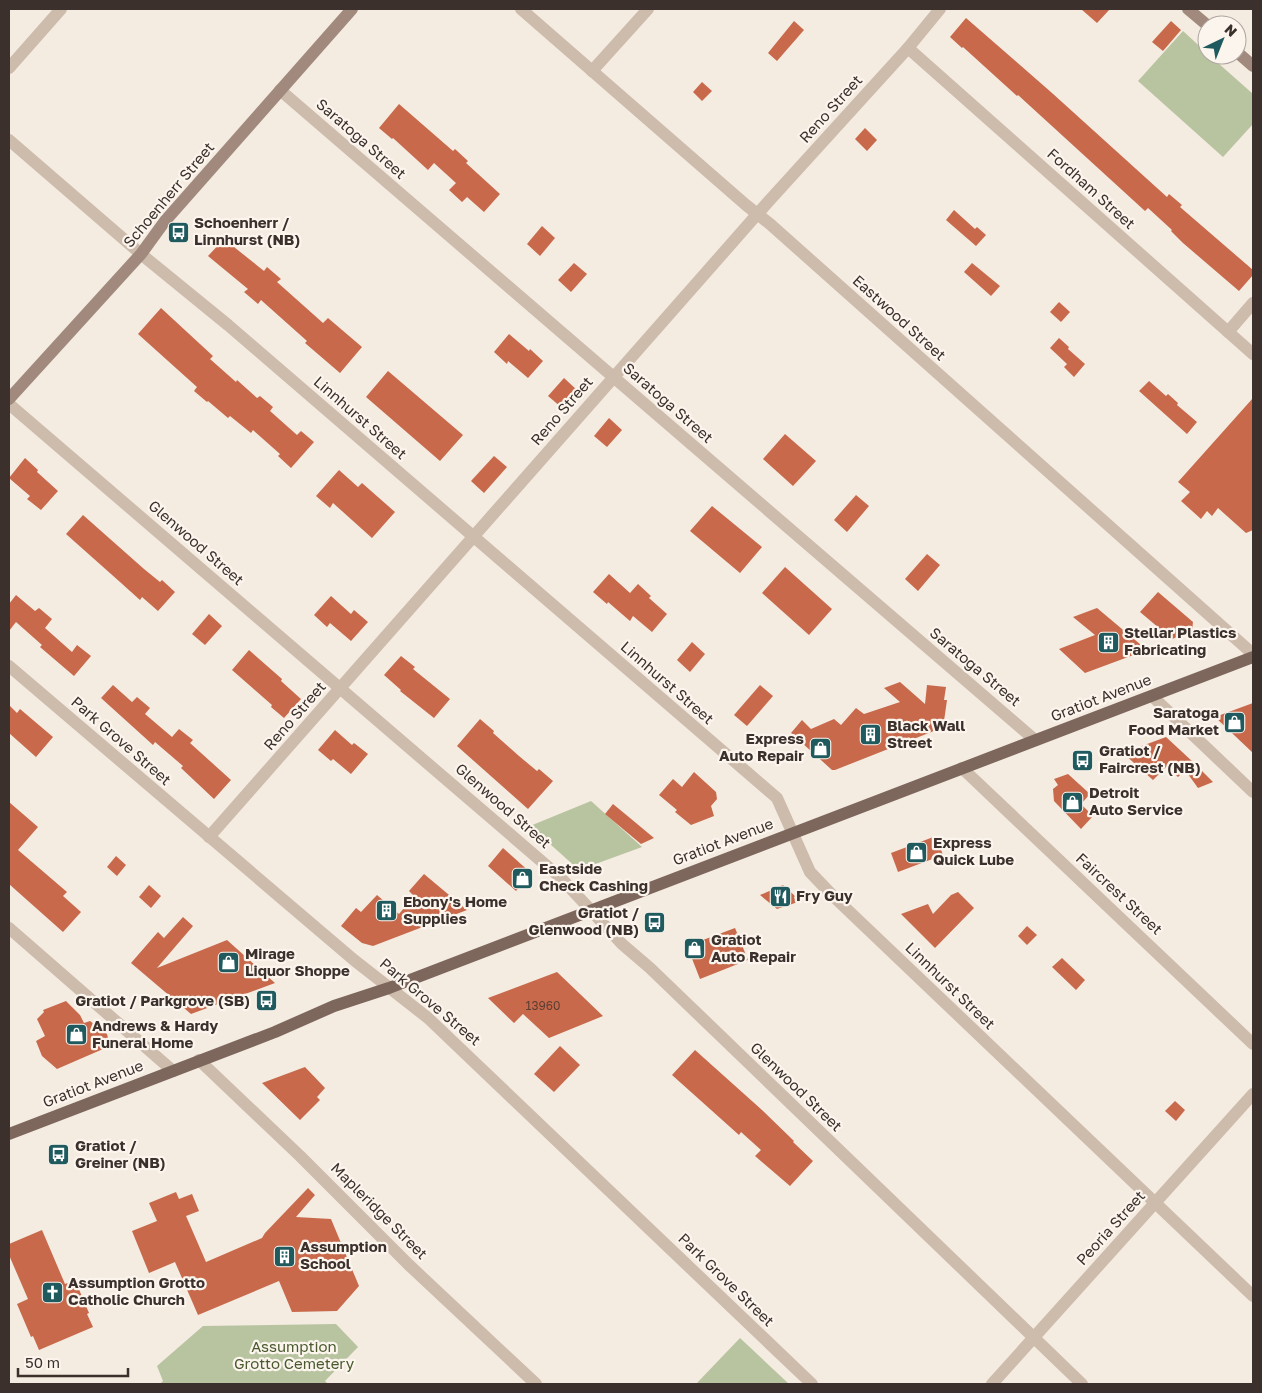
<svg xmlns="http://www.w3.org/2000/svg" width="1262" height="1393" viewBox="0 0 1262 1393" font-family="'Golos Text',sans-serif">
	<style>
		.green { fill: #b8c4a0 }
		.building { fill: #c8694b }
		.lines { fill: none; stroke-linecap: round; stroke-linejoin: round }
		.street { stroke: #cdbbac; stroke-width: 12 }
		.secondary { stroke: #a18a7d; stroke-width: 12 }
		.primary { stroke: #7d675c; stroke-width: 12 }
		.labels { text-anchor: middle; stroke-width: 4.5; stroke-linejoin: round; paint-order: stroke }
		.number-label { font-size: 12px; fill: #5e3e33 }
		.street-label { font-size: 15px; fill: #3b302b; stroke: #fbf5ee }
		.poi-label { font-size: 15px; font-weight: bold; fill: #3b302b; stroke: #fbf5ee; text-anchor: start }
		.park-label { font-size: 15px; fill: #4a5a2e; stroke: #fbf5ee }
	</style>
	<rect width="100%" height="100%" fill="#f4ebe1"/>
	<!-- green -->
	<g class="green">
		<path d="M1183,31L1207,53V55H1209L1253,94V124L1223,157L1138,81Z"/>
		<path d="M591,801L642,847L579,870L530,826Z"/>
		<path d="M336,1324L358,1347L325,1381L328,1384H160L163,1381L157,1366L203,1326Z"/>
		<path d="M740,1338L789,1384H696Z"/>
	</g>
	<!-- building -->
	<g class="building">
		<path d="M1081,9H1110L1097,23Z"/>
		<path d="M966,18L1052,93L1167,197L1169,194L1182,205L1180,207L1253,270V275L1239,291L1183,243L1171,231L1172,230L1148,208L1145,211L1018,95L1017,96L963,47L962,48L950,37Z"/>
		<path d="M794,21L804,30L777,61L768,53Z"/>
		<path d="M1171,21L1181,30L1163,51L1152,42Z"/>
		<path d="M702,82L712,91L702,101L693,92Z"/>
		<path d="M399,104L453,151L455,149L468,161L466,163L500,194L484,212L467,197L462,202L449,190L456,183L434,163L428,170L393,138L392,139L379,128Z"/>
		<path d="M865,128L877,140L867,151L855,139Z"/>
		<path d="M954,210L975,229L977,227L986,235L976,246L946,220Z"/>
		<path d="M542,226L555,238L540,256L527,244Z"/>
		<path d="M224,239L264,271L267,267L281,279L277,282L323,323L328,318L362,347L340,373L305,343L307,341L261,300L258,304L244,292L248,289L208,256Z"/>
		<path d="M574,263L587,274L571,292L558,280Z"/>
		<path d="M972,263L1000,286L991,296L964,272Z"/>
		<path d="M1059,302L1070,312L1061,322L1050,312Z"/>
		<path d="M161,308L213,356L210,359L236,382L237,380L257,398L260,396L273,407L270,411L297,435L301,431L314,442L291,468L278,456L280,454L253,430L251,433L230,416L228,418L208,401L207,402L194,391L197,387L138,334Z"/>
		<path d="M509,334L529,351L530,349L543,361L528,378L508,361L507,364L494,352Z"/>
		<path d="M1059,338L1069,347L1068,349L1085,364L1074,377L1064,367L1067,364L1050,348Z"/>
		<path d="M388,371L463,435L440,461L366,397Z"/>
		<path d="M564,378L577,390L561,407L548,396Z"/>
		<path d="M1149,381L1166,396L1168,394L1178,403L1177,405L1197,422L1187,434L1139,391Z"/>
		<path d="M1253,398V530L1246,533L1218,508L1212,516L1207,511L1201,519L1181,501L1190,492L1178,482Z"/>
		<path d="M609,418L622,430L607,447L594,436Z"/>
		<path d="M785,434L816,461L793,486L763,459Z"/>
		<path d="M494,456L507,467L484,493L471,481Z"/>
		<path d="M25,458L38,470L37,472L58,491L41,510L27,499L30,496L9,478Z"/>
		<path d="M339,470L358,487L362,483L395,512L372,538L333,503L330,508L316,496Z"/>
		<path d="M856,495L869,506L847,532L834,520Z"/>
		<path d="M712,506L762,547L740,573L690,531Z"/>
		<path d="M83,515L144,569L160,582L162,580L175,592L158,611L142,597L140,600L120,582L66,534Z"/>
		<path d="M927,554L940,565L918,591L905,579Z"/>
		<path d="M785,567L832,609L809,635L762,593Z"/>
		<path d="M609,574L630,593L638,584L651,596L649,598L667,614L652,632L633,616L630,621L608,602L607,604L593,592Z"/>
		<path d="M1158,592L1193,622L1192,631L1172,639L1140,612Z"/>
		<path d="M16,595L35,611L39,608L52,619L45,628L72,652L77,645L91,656L74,676L40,647L42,645L16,622L9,631V604Z"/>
		<path d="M331,596L351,614L354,610L368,622L351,641L330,623L327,627L314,615Z"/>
		<path d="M1097,608L1147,650L1085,673L1059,649L1095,635L1073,617Z"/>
		<path d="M209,614L222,626L205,645L192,634Z"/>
		<path d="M692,642L705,654L690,672L677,660Z"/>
		<path d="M249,650L282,679L281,681L301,699L284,718L271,707L272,705L232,670Z"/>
		<path d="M401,656L415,667L413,669L450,699L434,718L400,691L401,690L384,675Z"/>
		<path d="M900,682L925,704L927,685L946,687L944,700H947L944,721L949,725L835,770H832L791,733L802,720L811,729L834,719L841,725L856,708L864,714L900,702L884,688Z"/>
		<path d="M113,685L132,702L137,697L150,708L145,714L172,737L179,729L193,740L190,743L231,780L214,799L181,768L183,766L155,742L153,745L101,698Z"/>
		<path d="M760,685L773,696L747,726L734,715Z"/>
		<path d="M1253,703V753L1215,717Z"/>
		<path d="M9,705L17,713L20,709L53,737L36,757L9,733Z"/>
		<path d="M480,719L494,731L493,733L519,756L537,771L539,769L553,781L528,809L457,746Z"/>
		<path d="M335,730L352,745L354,743L368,754L351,774L333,759L331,761L318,750Z"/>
		<path d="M1166,737L1193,762L1213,782L1198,788L1185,770L1178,777L1166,767L1153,780L1123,753Z"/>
		<path d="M694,772L716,792L717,799L711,806L714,816L691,825L675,812L677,810L659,795L673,779L682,787Z"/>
		<path d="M1068,774L1090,794L1081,804L1093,816L1081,829L1054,801L1053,789L1058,785L1054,779Z"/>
		<path d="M9,802L38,827L18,850L67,892L63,896L81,912L63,932L9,884Z"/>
		<path d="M613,804L630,818L654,838L641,844L605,814Z"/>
		<path d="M936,836L943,855L898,872L891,853Z"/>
		<path d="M503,848L531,873L516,891L488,866Z"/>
		<path d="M116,856L126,865L117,876L107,867Z"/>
		<path d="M424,874L467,910L373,946L362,943L341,926L356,908L361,912L377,895L399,914L414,896L409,891Z"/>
		<path d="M149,885L161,896L151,908L139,897Z"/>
		<path d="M783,885L795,896L794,898L798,902L777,909L760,895Z"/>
		<path d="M958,892L974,908L935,948L901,914L928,904L933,914L951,895Z"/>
		<path d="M183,917L193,926L157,968L227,940L275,983L191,1014L131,963L158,932L164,938Z"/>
		<path d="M1027,926L1037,935L1027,945L1018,936Z"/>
		<path d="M735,928L748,960L700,979L687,946Z"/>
		<path d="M1062,958L1085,980L1076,990L1052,967Z"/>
		<path d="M557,972L603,1016L549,1038L523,1014L514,1023L488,998Z"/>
		<path d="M66,1001L80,1015L84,1023L90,1021L107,1034L110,1046L57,1069L42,1056L36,1041L45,1036L37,1019L44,1012L43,1010Z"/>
		<path d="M560,1046L580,1065L554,1092L534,1074Z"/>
		<path d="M695,1050L762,1110L794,1141L793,1142L813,1161L790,1186L755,1156L761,1150L741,1132L739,1135L672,1075Z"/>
		<path d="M305,1067L325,1088L317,1097L320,1100L300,1120L262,1083Z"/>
		<path d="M1175,1101L1185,1110L1176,1121L1165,1111Z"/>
		<path d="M308,1188L315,1195L296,1217L331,1219L359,1286L337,1311L292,1312L279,1281L198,1315L175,1262L149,1273L132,1231L157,1221L149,1203L176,1192L179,1199L192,1194L199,1211L186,1216L206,1262L262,1238L265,1233Z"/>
		<path d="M42,1230L65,1284L75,1280L89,1313L87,1314L93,1327L39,1350L33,1336L31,1337L17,1304L28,1299L9,1255V1244Z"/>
	</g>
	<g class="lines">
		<!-- street -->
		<g class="street">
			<path d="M521,9L746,205L770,224L1253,654"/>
			<path d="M908,48L1253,354"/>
			<path d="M9,68L61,9"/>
			<path d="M592,71L648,9"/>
			<path d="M280,90L1035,740"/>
			<path d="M9,140L141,254L228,325L777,798L810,872L833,896L1253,1296"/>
			<path d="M1228,332L1253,303"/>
			<path d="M9,404L561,878L622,944L650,968L1082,1384"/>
			<path d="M9,666L354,960L428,1018L812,1384"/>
			<path d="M1152,696L1253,792"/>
			<path d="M962,768L1253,1044"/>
			<path d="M209,837L768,202L908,48L940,9"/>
			<path d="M9,928L173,1071"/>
			<path d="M199,1060L300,1156L409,1265L536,1384"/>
			<path d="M992,1384L1253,1094"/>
		</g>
		<!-- secondary -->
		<g class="secondary">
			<path d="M1188,9L1207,25"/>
			<path d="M1237,52L1253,66"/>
			<path d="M9,399L141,254L165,221L352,9"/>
		</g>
		<!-- primary -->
		<path class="primary" d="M9,1134L275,1032L334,1006L389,988L1253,657"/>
	</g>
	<!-- icons -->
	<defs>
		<symbol id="bus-square" viewBox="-11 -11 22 22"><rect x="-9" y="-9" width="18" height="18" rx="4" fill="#1f5a5e" stroke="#fbf5ee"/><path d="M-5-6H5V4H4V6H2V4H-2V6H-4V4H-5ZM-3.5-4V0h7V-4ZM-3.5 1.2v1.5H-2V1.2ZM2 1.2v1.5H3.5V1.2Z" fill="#fff"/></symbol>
		<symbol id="building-square" viewBox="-11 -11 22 22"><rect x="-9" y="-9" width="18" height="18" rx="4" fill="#1f5a5e" stroke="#fbf5ee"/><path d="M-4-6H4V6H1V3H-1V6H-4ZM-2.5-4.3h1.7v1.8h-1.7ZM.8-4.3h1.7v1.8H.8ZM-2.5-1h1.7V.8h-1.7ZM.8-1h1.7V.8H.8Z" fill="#fff"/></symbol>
		<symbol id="shop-square" viewBox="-11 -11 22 22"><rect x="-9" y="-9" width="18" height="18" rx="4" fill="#1f5a5e" stroke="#fbf5ee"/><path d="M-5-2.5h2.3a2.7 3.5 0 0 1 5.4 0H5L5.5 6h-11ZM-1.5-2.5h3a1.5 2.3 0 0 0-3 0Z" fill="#fff"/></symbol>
		<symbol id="restaurant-square" viewBox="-11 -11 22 22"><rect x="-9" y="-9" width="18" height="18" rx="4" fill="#1f5a5e" stroke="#fbf5ee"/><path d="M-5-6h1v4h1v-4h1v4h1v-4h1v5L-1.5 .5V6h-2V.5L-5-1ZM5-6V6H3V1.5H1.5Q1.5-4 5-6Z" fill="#fff"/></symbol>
		<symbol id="church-square" viewBox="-11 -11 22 22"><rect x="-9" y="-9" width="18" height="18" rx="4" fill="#1f5a5e" stroke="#fbf5ee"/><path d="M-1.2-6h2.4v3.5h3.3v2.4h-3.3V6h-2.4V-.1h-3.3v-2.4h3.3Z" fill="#fff"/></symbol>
	</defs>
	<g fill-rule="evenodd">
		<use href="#bus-square" x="166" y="220" width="25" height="25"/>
		<use href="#building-square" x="1096" y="630" width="25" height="25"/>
		<use href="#shop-square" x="1222" y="710" width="25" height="25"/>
		<use href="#building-square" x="858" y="722" width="25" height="25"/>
		<use href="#shop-square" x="808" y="736" width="25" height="25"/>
		<use href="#bus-square" x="1070" y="748" width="25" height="25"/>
		<use href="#shop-square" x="1060" y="790" width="25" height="25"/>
		<use href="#shop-square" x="904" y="840" width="25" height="25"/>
		<use href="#shop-square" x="510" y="866" width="25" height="25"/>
		<use href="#restaurant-square" x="768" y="884" width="25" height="25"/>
		<use href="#building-square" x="374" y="898" width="25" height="25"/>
		<use href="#bus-square" x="642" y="910" width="25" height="25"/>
		<use href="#shop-square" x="682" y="936" width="25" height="25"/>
		<use href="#shop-square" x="216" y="950" width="25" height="25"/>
		<use href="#bus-square" x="254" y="988" width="25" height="25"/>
		<use href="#shop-square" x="64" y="1022" width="25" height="25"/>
		<use href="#bus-square" x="46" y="1142" width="25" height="25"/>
		<use href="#building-square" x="272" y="1244" width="25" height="25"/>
		<use href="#church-square" x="40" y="1280" width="25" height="25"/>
	</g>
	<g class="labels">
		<!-- number labels -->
		<g class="number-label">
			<text x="543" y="1010">13960</text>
		</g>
		<!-- street labels -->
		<g class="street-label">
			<text transform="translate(831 109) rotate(-48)" y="5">Reno Street</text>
			<text transform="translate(361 139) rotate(41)" y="5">Saratoga Street</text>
			<text transform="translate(1091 189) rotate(42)" y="5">Fordham Street</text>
			<text transform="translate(169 195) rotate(-50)" y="5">Schoenherr Street</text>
			<text transform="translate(899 318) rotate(42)" y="5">Eastwood Street</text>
			<text transform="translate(668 403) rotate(41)" y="5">Saratoga Street</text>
			<text transform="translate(562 411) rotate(-49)" y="5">Reno Street</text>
			<text transform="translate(360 418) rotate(41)" y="5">Linnhurst Street</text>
			<text transform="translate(196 543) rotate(41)" y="5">Glenwood Street</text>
			<text transform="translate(975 667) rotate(40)" y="5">Saratoga Street</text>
			<text transform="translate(667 683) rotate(41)" y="5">Linnhurst Street</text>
			<text transform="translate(1101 698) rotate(-21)" y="5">Gratiot Avenue</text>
			<text transform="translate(295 716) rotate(-49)" y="5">Reno Street</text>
			<text transform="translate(121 741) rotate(41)" y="5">Park Grove Street</text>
			<text transform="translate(503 806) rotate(41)" y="5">Glenwood Street</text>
			<text transform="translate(723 842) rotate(-21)" y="5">Gratiot Avenue</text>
			<text transform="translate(1119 894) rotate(43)" y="5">Faircrest Street</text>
			<text transform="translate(950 986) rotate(44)" y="5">Linnhurst Street</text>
			<text transform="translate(430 1002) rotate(40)" y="5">Park Grove Street</text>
			<text transform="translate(93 1084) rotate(-21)" y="5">Gratiot Avenue</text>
			<text transform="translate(796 1087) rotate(44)" y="5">Glenwood Street</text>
			<text transform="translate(379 1211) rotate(45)" y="5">Mapleridge Street</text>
			<text transform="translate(1111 1228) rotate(-48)" y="5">Peoria Street</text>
			<text transform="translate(726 1280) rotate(44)" y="5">Park Grove Street</text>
		</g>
		<!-- poi labels -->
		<g class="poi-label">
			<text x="194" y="228">Schoenherr /<tspan x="194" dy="17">Linnhurst (NB)</tspan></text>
			<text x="1124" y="638">Stellar Plastics<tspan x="1124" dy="17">Fabricating</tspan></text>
			<text x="1219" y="718" text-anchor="end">Saratoga<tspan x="1219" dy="17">Food Market</tspan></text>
			<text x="887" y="731">Black Wall<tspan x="887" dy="17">Street</tspan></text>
			<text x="804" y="744" text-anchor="end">Express<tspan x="804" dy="17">Auto Repair</tspan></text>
			<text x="1099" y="756">Gratiot /<tspan x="1099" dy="17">Faircrest (NB)</tspan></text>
			<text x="1089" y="798">Detroit<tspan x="1089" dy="17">Auto Service</tspan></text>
			<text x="933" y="848">Express<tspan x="933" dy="17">Quick Lube</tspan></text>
			<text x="539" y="874">Eastside<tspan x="539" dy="17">Check Cashing</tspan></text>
			<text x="796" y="901">Fry Guy</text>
			<text x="403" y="907">Ebony's Home<tspan x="403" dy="17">Supplies</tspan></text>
			<text x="639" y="918" text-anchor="end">Gratiot /<tspan x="639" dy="17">Glenwood (NB)</tspan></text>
			<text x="711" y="945">Gratiot<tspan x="711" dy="17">Auto Repair</tspan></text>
			<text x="245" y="959">Mirage<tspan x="245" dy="17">Liquor Shoppe</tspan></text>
			<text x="250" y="1006" text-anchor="end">Gratiot / Parkgrove (SB)</text>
			<text x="92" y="1031">Andrews &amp; Hardy<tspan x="92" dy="17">Funeral Home</tspan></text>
			<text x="75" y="1151">Gratiot /<tspan x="75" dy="17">Greiner (NB)</tspan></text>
			<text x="300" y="1252">Assumption<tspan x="300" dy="17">School</tspan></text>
			<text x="68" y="1288">Assumption Grotto<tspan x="68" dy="17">Catholic Church</tspan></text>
		</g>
		<!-- park labels -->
		<g class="park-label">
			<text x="294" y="1352">Assumption<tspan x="294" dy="17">Grotto Cemetery</tspan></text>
		</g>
	</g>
	<!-- border -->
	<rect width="1262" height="1393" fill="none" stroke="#3b302b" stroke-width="20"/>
	<!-- north arrow -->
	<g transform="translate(1222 40) rotate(43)"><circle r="24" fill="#fbf5ee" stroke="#aea6a0"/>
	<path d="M0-4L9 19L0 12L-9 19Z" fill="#1f5a5e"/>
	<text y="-8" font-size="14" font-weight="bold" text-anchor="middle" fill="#3b302b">N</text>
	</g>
	<!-- scale -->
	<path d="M18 1368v8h110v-8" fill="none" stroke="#3b302b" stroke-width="2.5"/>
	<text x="25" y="1368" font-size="15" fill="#3b302b" stroke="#fbf5ee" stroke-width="4" paint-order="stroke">50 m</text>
</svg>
